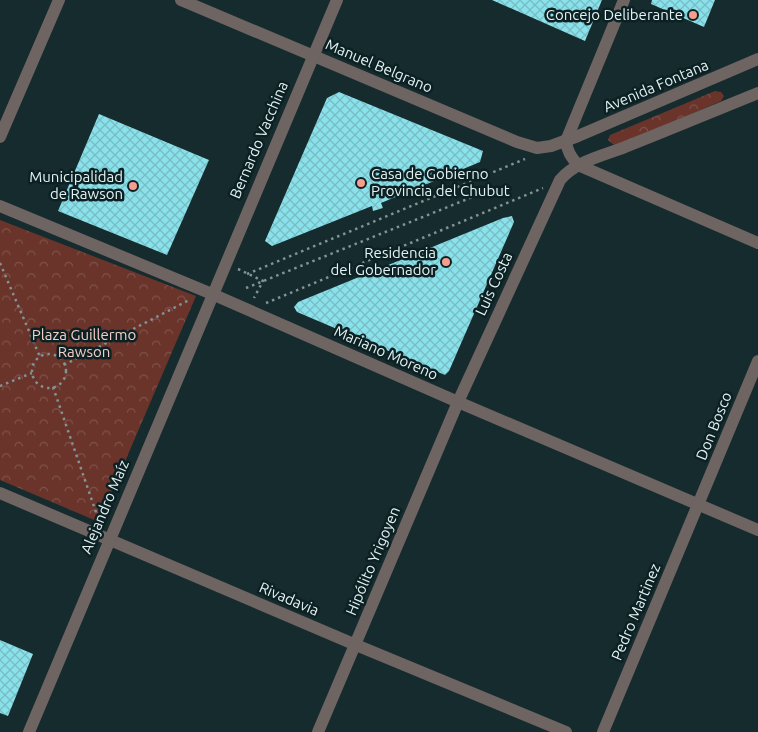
<svg xmlns="http://www.w3.org/2000/svg" width="758" height="732" viewBox="0 0 758 732" font-family="Ubuntu,sans-serif">
	<style>
		.park { fill: url(#park-crowns) }
		.building { fill: url(#building-cross-hatch) }
		.lines { fill: none; stroke-linecap: round; stroke-linejoin: round }
		.path { stroke: #829394; stroke-width: 2.5; stroke-dasharray: 2.5 4; stroke-linecap: butt }
		.street { stroke: #6e6462; stroke-width: 12 }
		.poi-dot { fill: #f59d8e; stroke: #0c2124; stroke-width: 2 }
		.labels { text-anchor: middle; stroke-width: 5; stroke-linejoin: round; paint-order: stroke }
		.poi-label { font-size: 15px; fill: #e5f2f3; stroke: #0c2124; text-anchor: end }
		.street-label { font-size: 15px; fill: #e5f2f3; stroke: #0c2124 }
		.park-label { font-size: 15px; fill: #f6cec7; stroke: #0c2124 }
	</style>
	<defs>
		<pattern id="park-crowns" width="20" height="18" patternUnits="userSpaceOnUse" patternTransform="scale(1.25)"><rect width="20" height="18" fill="#6a342b"/><path d="M2 6a3 3 0 1 1 6 0M12 15a3 3 0 1 1 6 0" fill="none" stroke="#7f524a"/></pattern>
		<pattern id="building-cross-hatch" width="8" height="8" patternUnits="userSpaceOnUse" patternTransform="scale(1.25)"><rect width="8" height="8" fill="#89e2eb"/><path d="M0 0l8 8M0 8l8-8" fill="none" stroke="#78bcc2"/></pattern>
	</defs>
	<rect width="100%" height="100%" fill="#162b2d"/>
	<!-- park -->
	<g class="park">
		<path d="M715,91L721,92L724,96L721,101L626,143L614,145L608,140L610,135Z"/>
		<path d="M0,220L196,296L99,522L0,480Z"/>
	</g>
	<!-- building -->
	<g class="building">
		<path d="M492,0H602L585,41Z"/>
		<path d="M652,0H715L704,27L651,4Z"/>
		<path d="M339,92L483,151L480,162L381,203L383,208L373,211L372,206L272,246L265,241L327,98Z"/>
		<path d="M99,114L209,160L167,255L58,211Z"/>
		<path d="M512,216L514,222L449,371L445,375L297,312L294,307L298,302L503,218Z"/>
		<path d="M0,640L33,654L8,716L0,713Z"/>
	</g>
	<g class="lines">
		<!-- path -->
		<g class="path">
			<path d="M0,263L40,357"/>
			<path d="M238,269L263,281L254,298"/>
			<path d="M247,274L525,159"/>
			<path d="M246,288L485,192"/>
			<path d="M266,303L543,188"/>
			<circle cx="49" cy="371" r="17"/>
			<path d="M64,365L189,300"/>
			<path d="M0,386L32,373"/>
			<path d="M53,387L99,521"/>
		</g>
		<!-- street -->
		<g class="street">
			<path d="M181,0L517,142L537,148L551,146L578,136L758,59"/>
			<path d="M624,0L566,141C567,151 571,157 578,165L758,243"/>
			<path d="M0,137L59,0"/>
			<path d="M0,206L212,294L458,402L758,530"/>
			<path d="M0,493L356,645L566,732"/>
			<path d="M29,732L337,0"/>
			<path d="M318,732L458,402L560,180C576,160 607,155 630,145C673,128 716,110 758,93"/>
			<path d="M603,732L758,361"/>
		</g>
	</g>
	<!-- markers -->
	<g class="poi-dot">
		<circle cx="693" cy="15" r="5"/>
		<circle cx="361" cy="183" r="5"/>
		<circle cx="133" cy="186" r="5"/>
		<circle cx="446" cy="262" r="5"/>
	</g>
	<g class="labels">
		<!-- poi labels -->
		<g class="poi-label">
			<text x="683" y="20">Concejo Deliberante</text>
			<text x="371" y="179" text-anchor="start">Casa de Gobierno<tspan x="371" dy="17">Provincia del Chubut</tspan></text>
			<text x="123" y="182">Municipalidad<tspan x="123" dy="17">de Rawson</tspan></text>
			<text x="436" y="258">Residencia<tspan x="436" dy="17">del Gobernador</tspan></text>
		</g>
		<!-- street labels -->
		<g class="street-label">
			<text transform="translate(379 66) rotate(23)" y="5">Manuel Belgrano</text>
			<text transform="translate(656 86) rotate(-23)" y="5">Avenida Fontana</text>
			<text transform="translate(259 140) rotate(-67)" y="5">Bernardo Vacchina</text>
			<text transform="translate(494 284) rotate(-65)" y="5">Luis Costa</text>
			<text transform="translate(386 353) rotate(24)" y="5">Mariano Moreno</text>
			<text transform="translate(714 426) rotate(-68)" y="5">Don Bosco</text>
			<text transform="translate(105 507) rotate(-67)" y="5">Alejandro Maíz</text>
			<text transform="translate(373 561) rotate(-67)" y="5">Hipólito Yrigoyen</text>
			<text transform="translate(289 599) rotate(23)" y="5">Rivadavia</text>
			<text transform="translate(636 612) rotate(-67)" y="5">Pedro Martinez</text>
		</g>
		<!-- park labels -->
		<g class="park-label">
			<text x="84" y="340">Plaza Guillermo<tspan x="84" dy="17">Rawson</tspan></text>
		</g>
	</g>
</svg>
